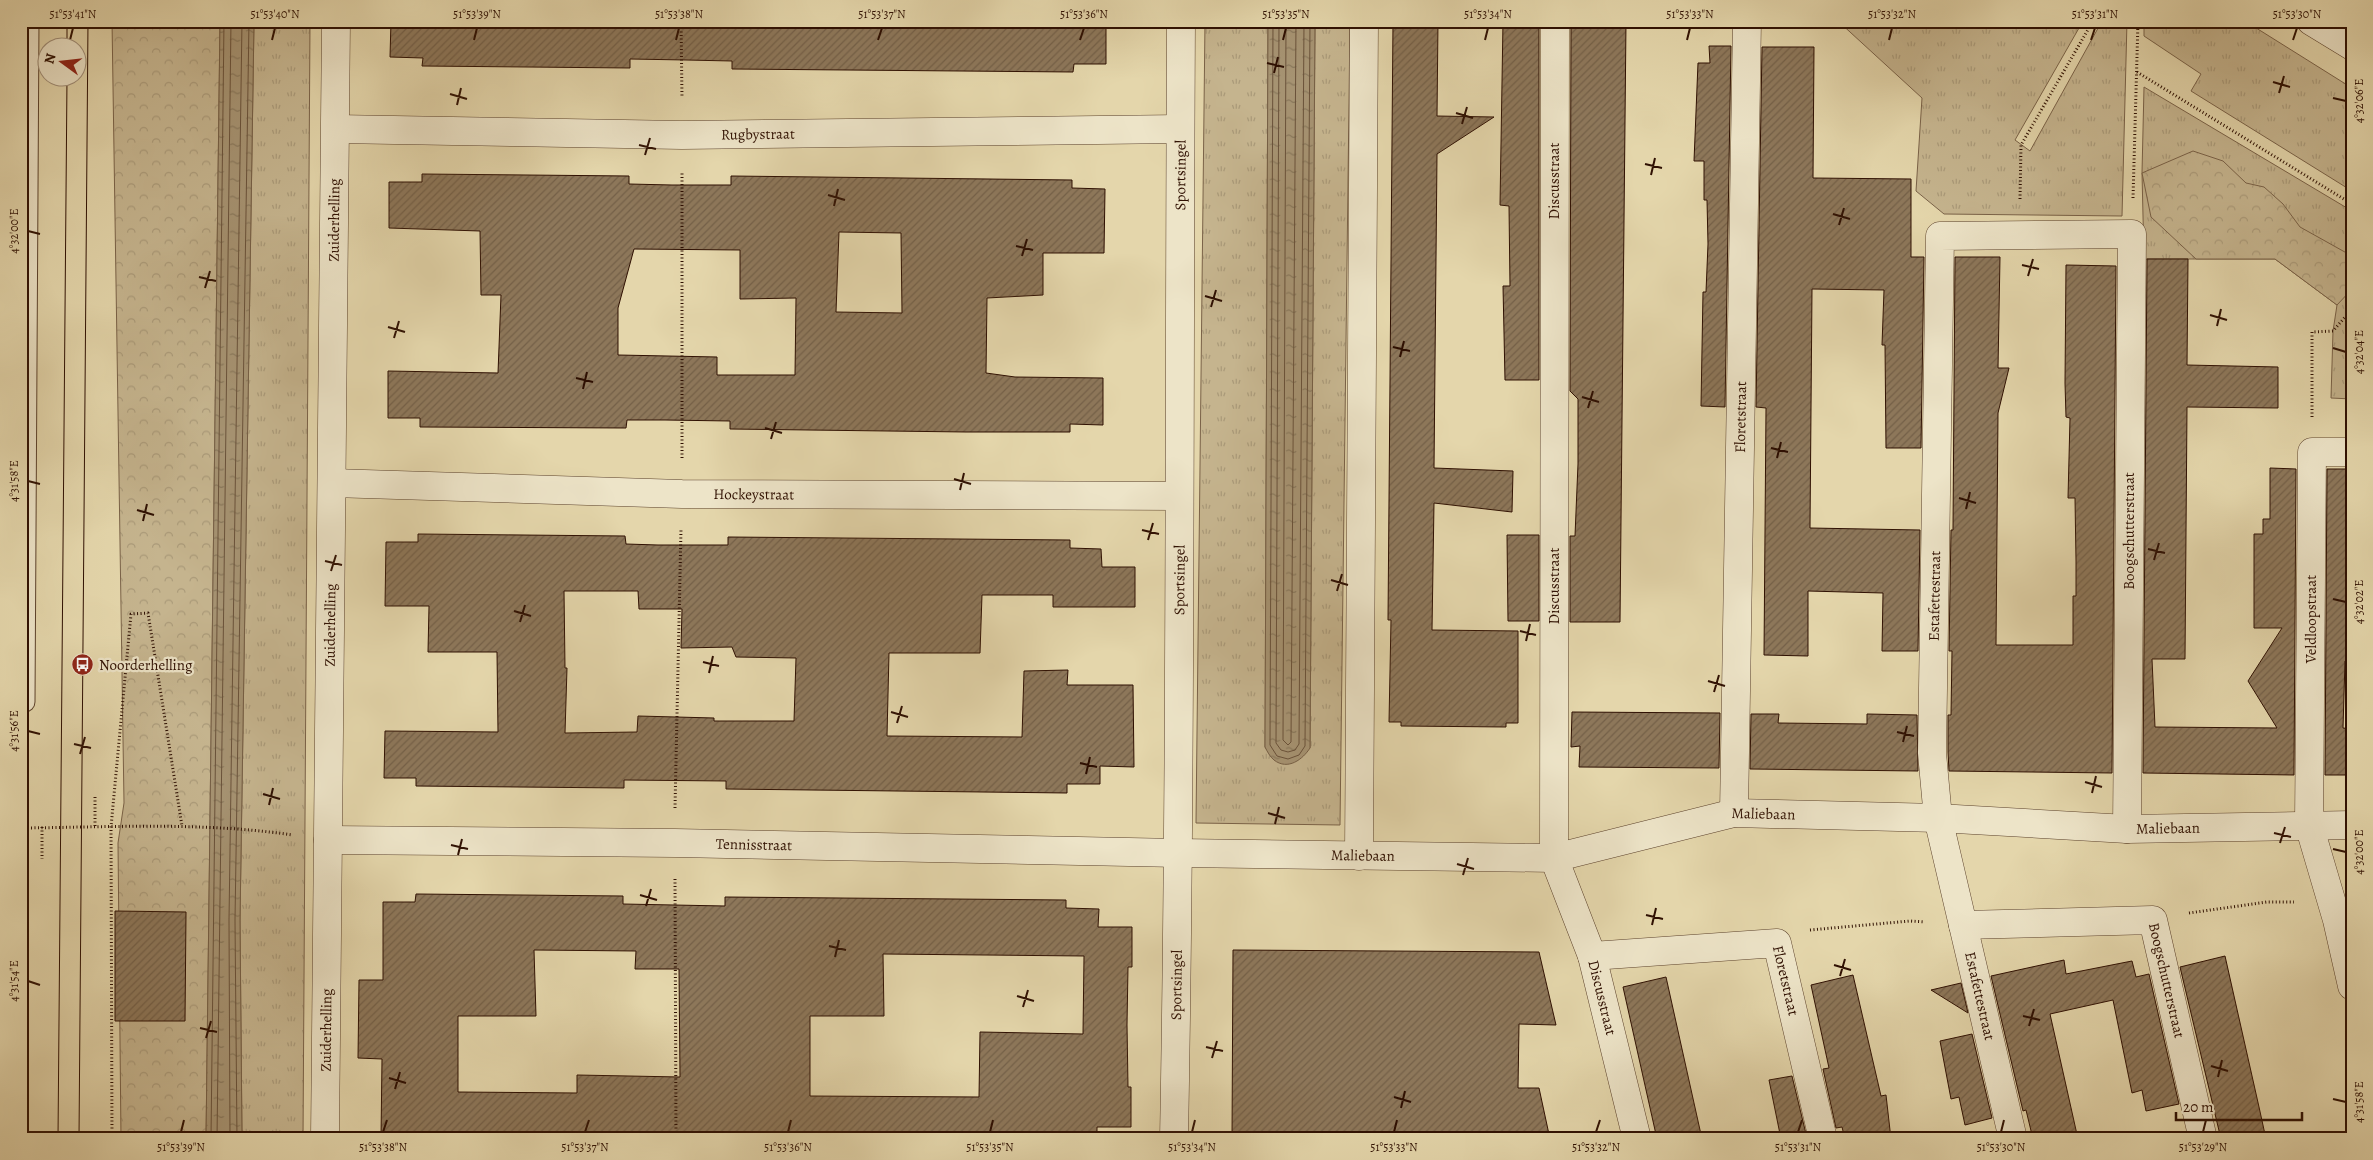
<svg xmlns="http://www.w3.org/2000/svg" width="2373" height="1160" viewBox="0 0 2373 1160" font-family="Alegreya,serif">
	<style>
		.grass { fill: url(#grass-tufts); stroke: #7a6248 }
		.forest { fill: url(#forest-crowns); stroke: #7a6248 }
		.water { fill: url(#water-ripples); stroke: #765f45 }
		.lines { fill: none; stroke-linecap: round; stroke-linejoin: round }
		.shore { stroke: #6a523a; stroke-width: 1 }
		.building { fill: url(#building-hatch); stroke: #2f1002; fill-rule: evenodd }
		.service-casing { stroke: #5c422c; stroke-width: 21 }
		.minor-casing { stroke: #5c422c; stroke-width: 29 }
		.tertiary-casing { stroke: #5c422c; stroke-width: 29 }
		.path { stroke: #2f1002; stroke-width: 3; stroke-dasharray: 1 2.5; stroke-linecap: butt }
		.service { stroke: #ede4c8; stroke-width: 19 }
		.minor { stroke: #ede4c8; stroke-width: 28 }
		.tertiary { stroke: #ede4c8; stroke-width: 28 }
		.tram { stroke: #2f1002; stroke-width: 1 }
		.ticks { fill: none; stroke: #2f1002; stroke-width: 2 }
		.labels { text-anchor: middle; stroke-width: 4.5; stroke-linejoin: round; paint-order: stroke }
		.street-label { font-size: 15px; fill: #2f1002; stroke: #ede4c8 }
		.poi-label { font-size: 15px; fill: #2f1002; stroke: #ede4c8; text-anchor: start }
		.neatline { fill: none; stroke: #2f1002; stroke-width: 2 }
		.ticks-label { font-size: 12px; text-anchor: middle; fill: #2f1002 }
	</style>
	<defs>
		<pattern id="grass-tufts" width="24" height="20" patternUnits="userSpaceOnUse" patternTransform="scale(1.25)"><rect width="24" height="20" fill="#c5b48e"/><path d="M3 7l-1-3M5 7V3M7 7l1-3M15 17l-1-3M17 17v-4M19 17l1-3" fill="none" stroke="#aa9a79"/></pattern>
		<pattern id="forest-crowns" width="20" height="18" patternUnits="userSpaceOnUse" patternTransform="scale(1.25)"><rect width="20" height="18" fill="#c5b48e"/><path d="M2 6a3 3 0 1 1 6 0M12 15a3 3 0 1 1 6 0" fill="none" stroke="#aa9a79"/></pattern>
		<pattern id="water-ripples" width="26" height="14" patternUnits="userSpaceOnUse" patternTransform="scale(1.25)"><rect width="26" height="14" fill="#a69372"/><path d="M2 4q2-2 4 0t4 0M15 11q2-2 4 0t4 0" fill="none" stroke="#88775b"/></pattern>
		<pattern id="building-hatch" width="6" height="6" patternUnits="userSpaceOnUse" patternTransform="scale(1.25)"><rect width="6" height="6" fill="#8d775a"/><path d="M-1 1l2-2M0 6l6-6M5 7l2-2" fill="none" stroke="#746048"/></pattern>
	</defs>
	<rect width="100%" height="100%" fill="#e4d6ab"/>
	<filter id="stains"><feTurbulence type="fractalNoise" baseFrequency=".004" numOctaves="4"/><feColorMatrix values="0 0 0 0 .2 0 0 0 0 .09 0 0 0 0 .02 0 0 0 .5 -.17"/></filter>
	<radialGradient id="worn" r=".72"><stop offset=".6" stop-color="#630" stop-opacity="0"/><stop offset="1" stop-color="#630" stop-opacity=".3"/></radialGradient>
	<!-- grass -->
	<g class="grass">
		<path d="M254,21H310L303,1139H242L240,920Z"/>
		<path d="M1205,21H1268L1265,747L1274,760L1310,748L1315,21H1350L1340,825L1196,823Z"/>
		<path d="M1838,21H2083L2015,140L2030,151L2102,21H2127L2122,216L1944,214L1916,191L1922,98Z"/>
		<path d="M2144,21H2245L2352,88V191L2191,91L2201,74L2144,36Z"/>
		<path d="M2144,87L2352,211V399L2331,398L2333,331L2337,305L2275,259H2144L2142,173Z"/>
	</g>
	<!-- forest -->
	<g class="forest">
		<path d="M112,21H220L206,1139H121L118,843L124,803Z"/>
		<path d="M2193,151L2223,161L2246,183L2264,187L2283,204L2300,227L2352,256V289L2337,305L2275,259H2196L2151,217L2142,173Z"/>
	</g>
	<!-- water -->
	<g class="water">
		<path d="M220,21H254L240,920L242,1139H206Z"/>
		<path d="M1268,21H1315L1310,748C1303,759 1288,771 1274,760C1270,757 1267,751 1265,747Z"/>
	</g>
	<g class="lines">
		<!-- shore -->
		<g class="shore">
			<path d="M1273,21L1270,745L1277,756L1288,759L1299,755L1305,746L1310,21"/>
			<path d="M1279,21L1276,743L1281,750L1288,752L1295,750L1299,744L1304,21"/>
			<path d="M1286,21L1283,740L1288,745L1291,742L1296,21"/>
			<path d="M211,1139L224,21"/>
			<path d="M217,1139L231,21"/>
			<path d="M230,1139L229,920L242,21"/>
			<path d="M237,1139L235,920L249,21"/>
		</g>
	</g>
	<!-- building -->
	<g class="building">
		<path d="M391,21H1106V64H1074L1073,72L732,69V61L686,60L630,59V68L422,66L423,58L390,57Z"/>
		<path d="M1393,21H1438L1437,116L1494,117L1437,154L1434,468L1513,471L1512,512L1434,503L1432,630L1518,631V723H1506V727L1401,726V722H1389L1391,620H1388Z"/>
		<path d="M1503,21H1539V380H1505L1503,286H1510L1509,206L1500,205Z"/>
		<path d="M1571,21H1626L1620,622H1570V536H1575L1578,464V399L1570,391Z"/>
		<path d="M1709,46H1731L1725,407L1701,406L1703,292H1706L1708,244L1707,200H1704V161H1694L1698,63H1710Z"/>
		<path d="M1762,47H1814L1813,178L1911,179V257H1924L1921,448H1886L1885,345H1882L1884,290L1812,289L1810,528L1920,530L1918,651H1882L1883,593L1808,591V656L1764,655L1766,408L1756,407Z"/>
		<path d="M422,174L629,176V184L672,185H731V176L1072,180V188L1105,189L1104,253H1043V295L987,298L986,373L1015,377L1103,378V425L1070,424V432H966L730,429V421L665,420H627L626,428L420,427V418H388V371L498,373L501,295H481L480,231L389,228V182H422ZM839,232L901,233L902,313L836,312ZM634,249L740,250V299L796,298L795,375H717V357L618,355V308Z"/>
		<path d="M1955,257H2000L1998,368H2009L1998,413L1996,645H2073V596H2076V561L2075,498H2068L2070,418L2066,417L2065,383L2066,265L2116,266L2112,773L1949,771L1948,752V715H1951L1952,651H1949L1951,530H1953Z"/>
		<path d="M2147,259H2188L2187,365L2278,367V408L2187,407L2185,659H2152L2155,727L2277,728L2248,681L2282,628H2254V534H2263V519H2270V468L2296,469L2294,775L2143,773Z"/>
		<path d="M2327,469H2352V661H2345L2343,728L2352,729V775H2325Z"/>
		<path d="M418,534L625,536L626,544L658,545H728V537L1070,540V548L1101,549L1102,567H1135V607H1053V595H982L980,653H889L887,736L1022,737L1024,671L1068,670L1067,685H1133L1134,767L1100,766V784H1067V793L726,789V781L624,780V788L416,786V778H384L385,731L498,732L497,652H428L429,606H385L386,542H418ZM564,591H638L639,609H682L681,648L732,647L736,657L796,658L794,721H714V718L638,716L637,732L565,733L567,668H565Z"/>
		<path d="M1507,535H1539V621H1508Z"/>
		<path d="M1572,712L1720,713L1719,768L1579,767L1580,746L1571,747Z"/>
		<path d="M1751,714H1779L1778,723L1867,724V714L1917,715L1918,771L1750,769Z"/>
		<path d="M416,894L623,896V904L725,906V897L1066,900V908L1099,909L1098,927H1132V967H1128L1127,1025L1128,1087H1131V1127H1097V1139L381,1138L382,1059L358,1058L359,980H383V902H415ZM534,950L636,951L635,969H679L680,1077L577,1075V1093L458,1092V1016H536ZM883,954L1084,956L1083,1034L980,1032L979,1097L810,1096V1016H884Z"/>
		<path d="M115,911L186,912L185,1021H115Z"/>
		<path d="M1233,950L1539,952L1556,1025L1519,1024L1518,1088H1539L1550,1139H1232Z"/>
		<path d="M2225,956L2259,1107L2266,1139H2221L2180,967Z"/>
		<path d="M2064,960L2066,974L2132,961L2136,977L2149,974L2179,1104L2146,1111L2142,1090L2132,1093L2113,1000L2050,1014L2078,1139H2033L2026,1110L2023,1111L1991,976Z"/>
		<path d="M1853,975L1881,1096L1886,1095L1891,1139H1845L1842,1127L1836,1128L1823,1069L1829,1068L1811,985Z"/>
		<path d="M1666,977L1702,1139H1657L1623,987Z"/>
		<path d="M1961,983L1968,1013L1931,990Z"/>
		<path d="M1972,1034L1992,1118L1965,1125L1959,1097L1951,1099L1940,1041Z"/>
		<path d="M1792,1076L1806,1134L1781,1139L1769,1080Z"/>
	</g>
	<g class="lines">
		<defs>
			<path id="service" d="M25,702L29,21"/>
			<g id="minor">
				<path id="s1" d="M1555,21L1554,858L1592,956L1637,1139"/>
				<path id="s2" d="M336,129L682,135L1180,129"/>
				<path d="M2352,452H2312L2309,825L2337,920L2352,986"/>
				<path id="s3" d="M332,483L682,494L1178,496"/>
				<path id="s4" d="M1734,813L1747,21"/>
				<path id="s5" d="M328,840L675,843L1179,853L1554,858L1734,813L1938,818L2127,829L2352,825"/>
				<path d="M1359,856L1364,21"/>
				<path id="s6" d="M1963,925L2153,920L2203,1139"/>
				<path id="s7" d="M1592,956L1777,943L1823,1139"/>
				<path id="s8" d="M325,1139L336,21"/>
				<path id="s9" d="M1174,1139C1181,766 1179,394 1181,21"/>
				<path id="s10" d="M2013,1139L1938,818L1932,753L1940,236L2132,234L2127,829"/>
			</g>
			<path id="tertiary" d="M2311,21L2352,46"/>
		</defs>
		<!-- service casing -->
		<use href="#service" class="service-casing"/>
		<!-- minor casing -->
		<use href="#minor" class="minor-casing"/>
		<!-- tertiary casing -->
		<use href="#tertiary" class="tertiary-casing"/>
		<!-- path -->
		<g class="path">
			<path d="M681,21L682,98"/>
			<path d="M2137,72L2352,204"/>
			<path d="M2133,198L2138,21"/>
			<path d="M2020,199L2021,145L2093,21"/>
			<path d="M2312,417V332L2333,331L2352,309"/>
			<path d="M682,458V172"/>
			<path d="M21,780L24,788L25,1139"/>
			<path d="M95,797V827"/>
			<path d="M675,808L681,529"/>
			<path d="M42,827V859"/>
			<path d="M24,828C114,827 204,822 293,835"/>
			<path d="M675,879L676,1139"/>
			<path d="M2189,913L2267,902H2294"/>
			<path d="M1810,930L1910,921L1925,922"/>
			<path d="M112,1139L111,827L131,614L148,613L182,826"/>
		</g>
		<!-- service -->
		<use href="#service" class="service"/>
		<!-- minor -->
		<use href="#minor" class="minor"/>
		<!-- tertiary -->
		<use href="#tertiary" class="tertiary"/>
		<!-- tram -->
		<g class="tram">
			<path d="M67,48V21"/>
			<path d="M58,1139L67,78"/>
			<path d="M79,1139L88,21"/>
		</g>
	</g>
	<!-- ticks -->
	<path class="ticks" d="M70,40L73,28M272,40L275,28M474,40L477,28M676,40L679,28M878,40L882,28M1080,40L1084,28M1283,40L1286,28M1485,40L1488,28M1687,40L1690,28M1889,40L1892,28M2091,40L2095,28M2293,40L2297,28M1267,63L1284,67M1274,73L1278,57M2273,82L2290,87M2279,93L2284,76M450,94L467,99M2333,98L2346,101M457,105L461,88M1456,113L1473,118M1462,124L1467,107M639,145L656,149M645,155L650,138M1645,164L1662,168M1651,175L1655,158M828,195L845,200M834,206L838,189M1833,214L1850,219M1839,225L1844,208M28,231L40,234M1016,246L1033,250M1022,256L1027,239M2022,265L2039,269M2028,276L2033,259M199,277L216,281M205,288L210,271M1205,296L1222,301M1211,307L1216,290M2210,315L2227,320M2217,326L2221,309M388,327L405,332M394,338L399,321M1393,347L1410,351M2333,348L2346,352M1400,357L1404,341M576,378L593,382M583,389L587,372M1582,397L1599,402M1588,408L1593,391M765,428L782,433M771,439L776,422M1771,448L1788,452M1777,458L1781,442M954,479L971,484M28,481L40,484M960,490L964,473M1959,498L1976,503M1966,509L1970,492M137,510L154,515M143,521L147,504M1142,530L1159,534M1148,540L1153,523M2148,549L2165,553M2154,560L2159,543M325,561L342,565M331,571L336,555M1331,580L1348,585M1337,591L1342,574M2333,599L2346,602M514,611L531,616M520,622L525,605M1520,631L1536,635M1526,641L1530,624M703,662L719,666M709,673L713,656M1708,681L1725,686M1714,692L1719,675M891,712L908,717M897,723L902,706M28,731L40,734M1897,732L1914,736M1903,742L1907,726M74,744L91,748M80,754L85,737M1080,763L1097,767M1086,774L1090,757M2085,782L2102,787M2092,793L2096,776M263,794L280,799M269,805L273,788M1268,813L1285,818M1275,824L1279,807M2274,833L2291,837M2280,843L2285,827M451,845L468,849M2333,849L2346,852M458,855L462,839M1457,864L1474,869M1463,875L1468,858M640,895L657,900M646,906L651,889M1646,915L1663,919M1652,925L1656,908M829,946L846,950M835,957L839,940M1834,965L1851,970M1840,976L1845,959M28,981L40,985M1017,996L1034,1001M1023,1007L1028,990M2023,1016L2040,1020M2029,1026L2034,1009M200,1028L217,1032M206,1038L211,1021M1206,1047L1223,1051M1212,1058L1217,1041M2211,1066L2228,1071M2218,1077L2222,1060M389,1078L406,1083M395,1089L400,1072M1394,1097L1411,1102M2333,1099L2346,1102M1401,1108L1405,1091M181,1132L184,1120M383,1132L387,1120M585,1132L589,1120M788,1132L791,1120M990,1132L993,1120M1192,1132L1195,1120M1394,1132L1397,1120M1596,1132L1600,1120M1798,1132L1802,1120M2001,1132L2004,1120M2203,1132L2206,1120"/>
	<!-- icons -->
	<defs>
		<symbol id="bus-disc" viewBox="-11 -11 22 22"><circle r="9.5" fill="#8f2418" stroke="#ede4c8"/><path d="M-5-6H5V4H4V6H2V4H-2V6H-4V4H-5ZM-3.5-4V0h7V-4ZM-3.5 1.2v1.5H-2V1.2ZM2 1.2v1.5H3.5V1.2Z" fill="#fff"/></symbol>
	</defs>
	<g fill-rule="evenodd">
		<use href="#bus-disc" x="70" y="652" width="25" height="25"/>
	</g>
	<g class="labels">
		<!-- street labels -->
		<g class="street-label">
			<text dy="5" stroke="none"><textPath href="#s2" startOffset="422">Rugbystraat</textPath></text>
			<text dy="5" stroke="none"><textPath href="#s9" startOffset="964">Sportsingel</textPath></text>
			<text transform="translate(1554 181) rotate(-90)" y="5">Discusstraat</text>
			<text dy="5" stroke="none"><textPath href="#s8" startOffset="919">Zuiderhelling</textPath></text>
			<text dy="5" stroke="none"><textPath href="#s4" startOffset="396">Floretstraat</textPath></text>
			<text dy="5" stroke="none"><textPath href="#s3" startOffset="422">Hockeystraat</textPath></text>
			<text transform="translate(2129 531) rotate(-90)" y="5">Boogschutterstraat</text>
			<text dy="5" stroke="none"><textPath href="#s9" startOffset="559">Sportsingel</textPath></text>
			<text transform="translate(1554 586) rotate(-90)" y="5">Discusstraat</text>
			<text dy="5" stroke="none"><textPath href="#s10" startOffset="552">Estafettestraat</textPath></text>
			<text transform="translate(2311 619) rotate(-90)" y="5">Veldloopstraat</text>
			<text dy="5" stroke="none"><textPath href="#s8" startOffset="514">Zuiderhelling</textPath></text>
			<text dy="5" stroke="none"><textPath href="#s5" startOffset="1441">Maliebaan</textPath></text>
			<text dy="5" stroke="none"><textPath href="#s5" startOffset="1846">Maliebaan</textPath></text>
			<text dy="5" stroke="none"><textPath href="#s5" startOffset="426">Tennisstraat</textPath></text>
			<text dy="5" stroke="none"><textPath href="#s5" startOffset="1035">Maliebaan</textPath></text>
			<text dy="5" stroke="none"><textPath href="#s6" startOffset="252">Boogschutterstraat</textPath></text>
			<text dy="5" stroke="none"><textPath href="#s7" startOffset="224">Floretstraat</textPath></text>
			<text dy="5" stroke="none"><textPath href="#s9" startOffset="154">Sportsingel</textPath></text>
			<text transform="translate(1980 996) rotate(77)" y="5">Estafettestraat</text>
			<text dy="5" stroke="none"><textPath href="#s1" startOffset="985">Discusstraat</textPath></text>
			<text dy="5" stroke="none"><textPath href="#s8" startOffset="109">Zuiderhelling</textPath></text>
		</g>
		<!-- poi labels -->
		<g class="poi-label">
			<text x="99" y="670">Noorderhelling</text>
		</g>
	</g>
	<!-- margin -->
	<rect width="2373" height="1160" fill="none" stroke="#e4d6ab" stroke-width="55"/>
	<!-- north arrow -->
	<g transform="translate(62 62) rotate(285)"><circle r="24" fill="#ede4c8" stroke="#a18f79"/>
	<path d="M0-4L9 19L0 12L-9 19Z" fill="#8f2418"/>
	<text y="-8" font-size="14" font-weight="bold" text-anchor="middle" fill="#2f1002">N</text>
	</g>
	<!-- scale -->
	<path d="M2176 1112v8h126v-8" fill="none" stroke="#2f1002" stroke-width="2.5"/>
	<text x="2183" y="1112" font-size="15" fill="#2f1002" stroke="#ede4c8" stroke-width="4" paint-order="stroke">20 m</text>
	<rect x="28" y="28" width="2318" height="1104" class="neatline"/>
	<g class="ticks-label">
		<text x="73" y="18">51°53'41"N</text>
		<text x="275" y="18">51°53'40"N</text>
		<text x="477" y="18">51°53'39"N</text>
		<text x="679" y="18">51°53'38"N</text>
		<text x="882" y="18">51°53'37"N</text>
		<text x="1084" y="18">51°53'36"N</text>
		<text x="1286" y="18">51°53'35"N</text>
		<text x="1488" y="18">51°53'34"N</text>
		<text x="1690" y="18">51°53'33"N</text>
		<text x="1892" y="18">51°53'32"N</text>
		<text x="2095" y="18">51°53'31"N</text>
		<text x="2297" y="18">51°53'30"N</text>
		<text transform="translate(2359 101) rotate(-90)" y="4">4°32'06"E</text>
		<text transform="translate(14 231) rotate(-90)" y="4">4°32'00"E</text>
		<text transform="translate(2359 352) rotate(-90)" y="4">4°32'04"E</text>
		<text transform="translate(14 481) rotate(-90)" y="4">4°31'58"E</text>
		<text transform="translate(2359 602) rotate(-90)" y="4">4°32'02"E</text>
		<text transform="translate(14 731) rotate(-90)" y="4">4°31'56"E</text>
		<text transform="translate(2359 852) rotate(-90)" y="4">4°32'00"E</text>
		<text transform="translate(14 981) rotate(-90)" y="4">4°31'54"E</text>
		<text transform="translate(2359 1102) rotate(-90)" y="4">4°31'58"E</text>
		<text x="181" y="1151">51°53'39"N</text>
		<text x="383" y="1151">51°53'38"N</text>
		<text x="585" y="1151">51°53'37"N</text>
		<text x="788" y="1151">51°53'36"N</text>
		<text x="990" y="1151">51°53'35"N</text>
		<text x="1192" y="1151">51°53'34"N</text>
		<text x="1394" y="1151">51°53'33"N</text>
		<text x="1596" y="1151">51°53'32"N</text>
		<text x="1798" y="1151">51°53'31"N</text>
		<text x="2001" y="1151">51°53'30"N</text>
		<text x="2203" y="1151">51°53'29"N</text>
	</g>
	<rect width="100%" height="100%" filter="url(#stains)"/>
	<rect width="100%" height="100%" fill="url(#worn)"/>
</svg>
